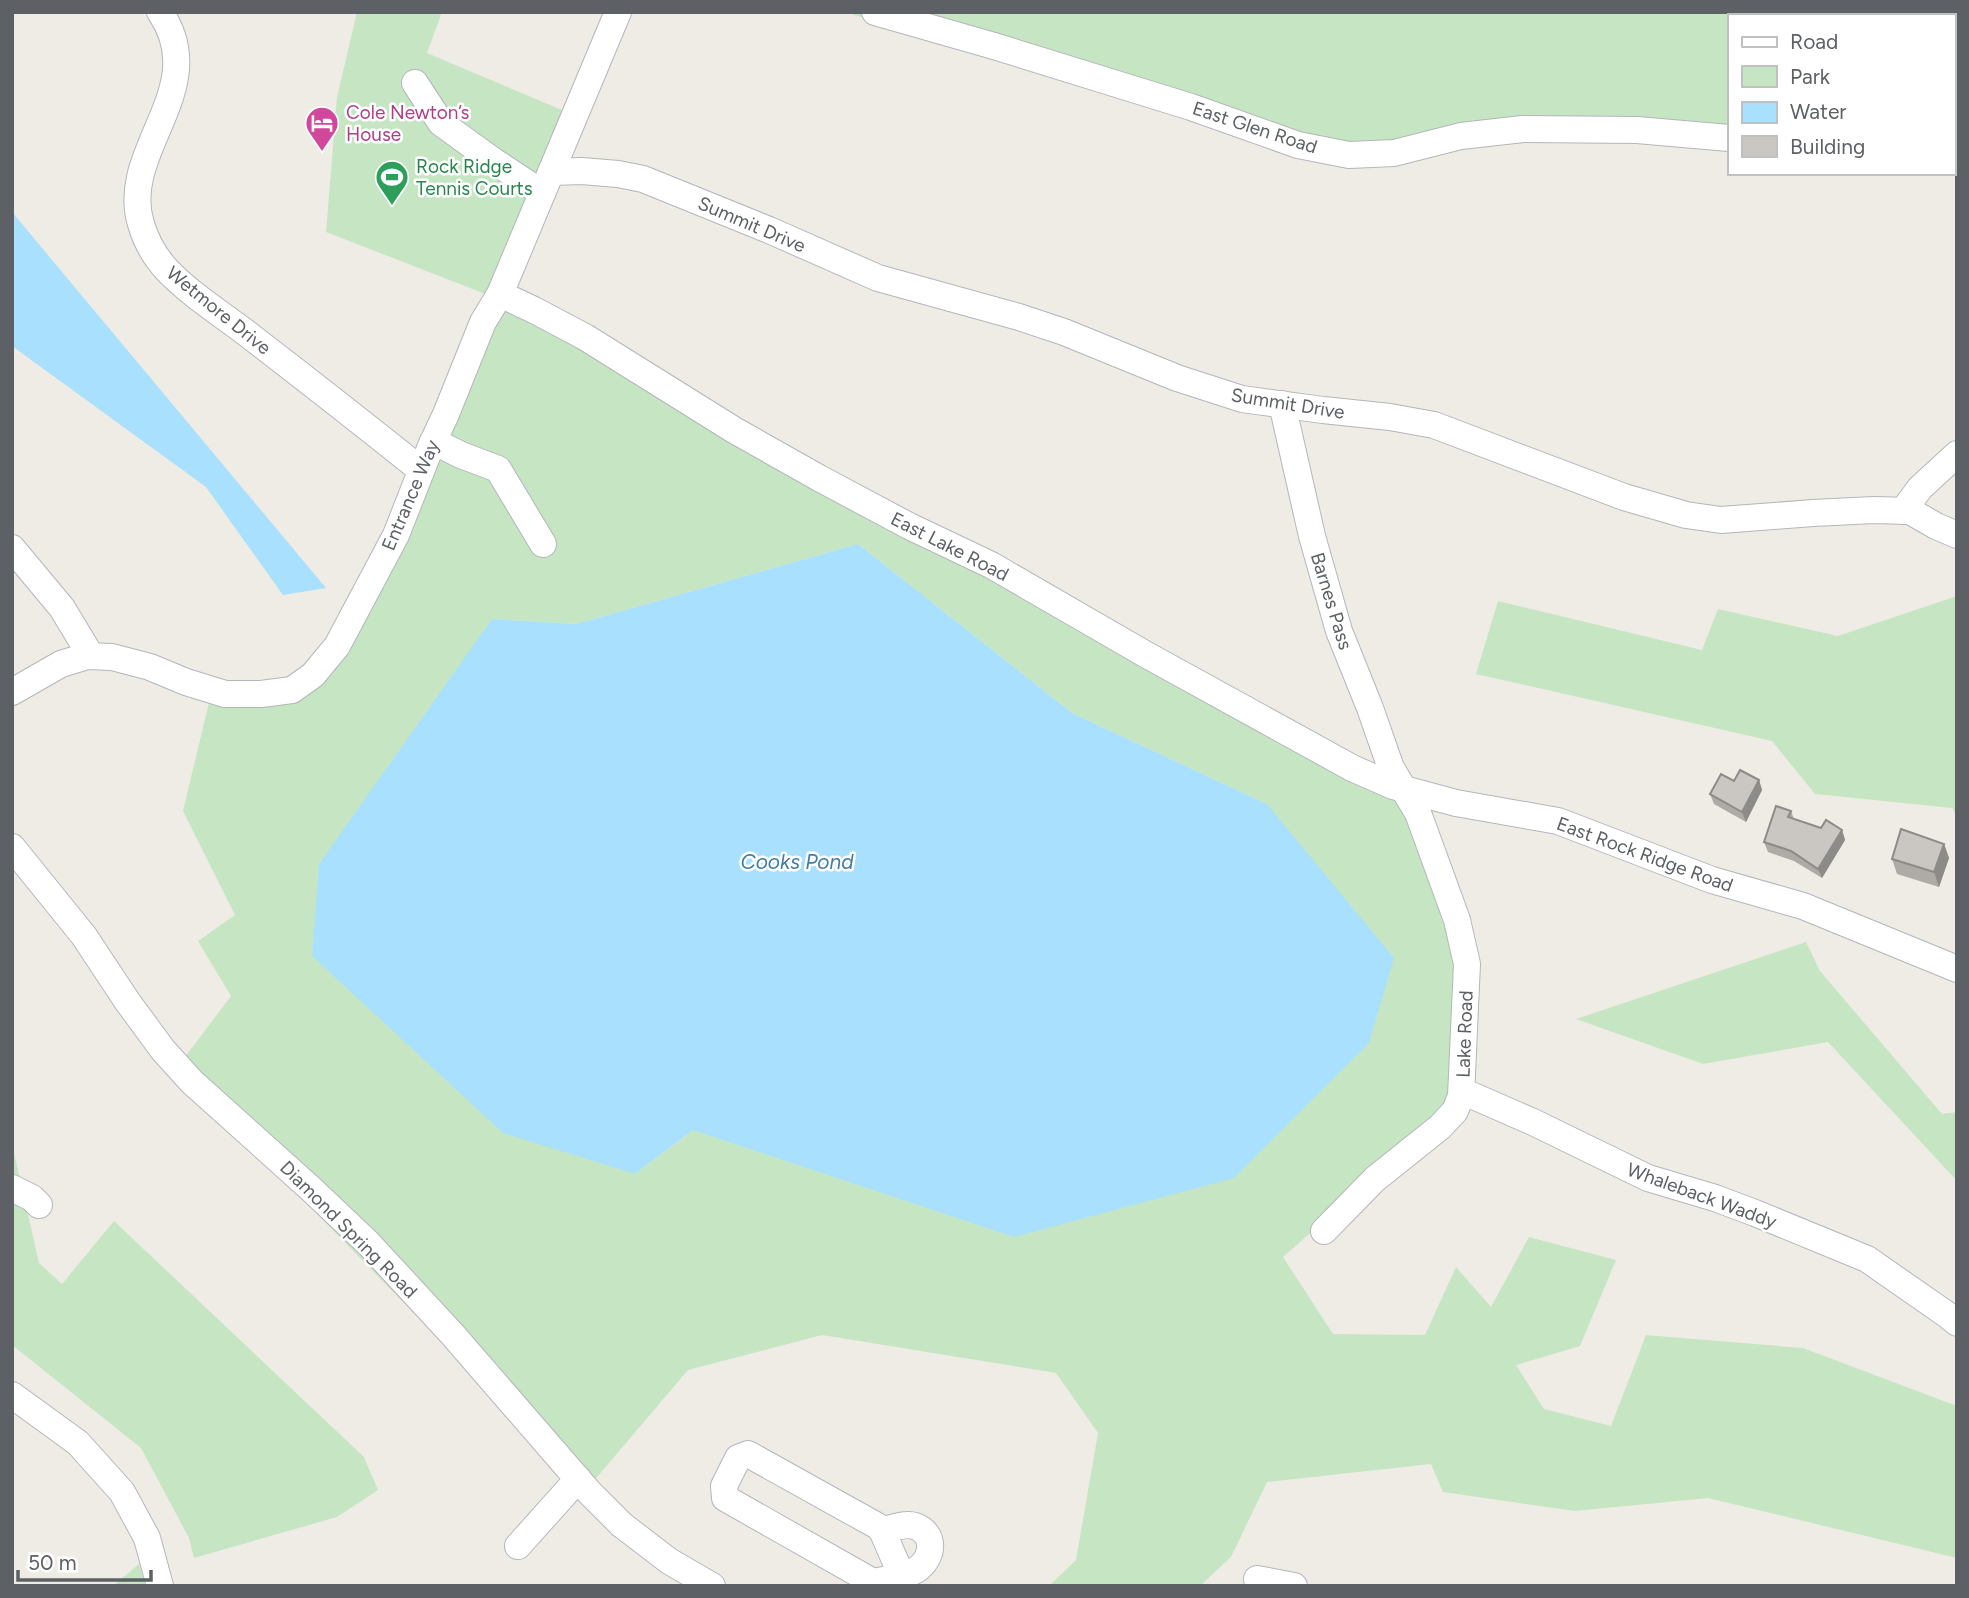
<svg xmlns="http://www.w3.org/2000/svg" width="1969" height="1598" viewBox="0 0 1969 1598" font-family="Figtree,sans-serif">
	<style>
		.green { fill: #c6e6c3; fill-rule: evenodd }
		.water { fill: #a8e0fd }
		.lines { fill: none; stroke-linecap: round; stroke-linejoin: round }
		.stream { stroke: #a8e0fd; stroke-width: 5 }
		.minor-casing { stroke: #b3b6ba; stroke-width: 28 }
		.minor { stroke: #fff; stroke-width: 26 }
		.wall { fill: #aeaba7 }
		.shaded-wall { fill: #8d8b88 }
		.building { fill: #cac7c2; stroke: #8d8b88; stroke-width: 2 }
		.labels { text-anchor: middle; stroke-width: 5; stroke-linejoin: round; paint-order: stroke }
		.hotel-label { font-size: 19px; fill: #b23c85; stroke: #fff; text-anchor: start }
		.street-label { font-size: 19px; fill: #5d6165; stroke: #fff }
		.leisure-label { font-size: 19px; fill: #27864d; stroke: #fff; text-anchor: start }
		.water-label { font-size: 21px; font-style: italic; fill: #417ca6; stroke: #fff }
	</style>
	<rect width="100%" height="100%" fill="#efece5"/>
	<!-- green -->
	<g class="green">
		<path d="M357,12H442L427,53L569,113L491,295L1408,801L1469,954L1458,1103L1283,1257L1333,1334L1425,1335L1456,1267L1491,1307L1529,1237L1616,1260L1580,1346L1516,1365L1544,1409L1611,1426L1646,1335L1803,1348L1957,1406V1558L1708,1498L1575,1511L1443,1492L1431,1464L1267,1482L1231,1557L1200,1586H1049L1076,1560L1098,1433L1056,1373L822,1335L688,1370L586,1490L176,1069L231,996L198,941L235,915L183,811L211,694L267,698L339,650L488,295L326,232L337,97ZM858,544L1072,713L1267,804L693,1130L635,1174L492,619L576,624Z"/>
		<path d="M844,12H1957V141H1953V16H1729V145L1552,128L1347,158Z"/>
		<path d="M1957,596V816L1952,808L1815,794L1772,741L1476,674L1498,601L1702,650L1718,609L1838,636Z"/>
		<path d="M1806,942L1820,971L1942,1114L1957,1112V1181L1828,1042L1703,1064L1576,1019Z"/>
		<path d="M12,1144L39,1263L62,1284L114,1221L364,1457L378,1490L337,1517L194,1558L189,1538L141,1448L12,1345Z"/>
		<path d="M139,1564L145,1586H113Z"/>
	</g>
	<!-- water -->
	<g class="water">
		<path d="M12,212L326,588L283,595L206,487L12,346Z"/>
		<path d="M858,544L1072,713L1267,804L1394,958L1369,1043L1234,1178L1014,1237L693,1130L635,1174L503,1133L312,956L319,864L492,619L576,624Z"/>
	</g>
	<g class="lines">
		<!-- stream -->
		<g class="stream">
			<path d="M1903,12L1911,16"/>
			<path d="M1953,34L1957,35"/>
		</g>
		<defs>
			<g id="minor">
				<path d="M160,12C213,89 118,150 141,224C146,241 155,257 167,270C193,297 225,316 254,339C310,382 366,426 421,470"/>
				<path d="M875,12L994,46L1191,107L1298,145L1349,155L1394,153L1461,136L1523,129L1637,130L1729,138"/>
				<path d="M415,83L441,123L495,162L542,193"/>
				<path d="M1953,119L1957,117"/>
				<path d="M1953,144L1957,146"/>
				<path d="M551,172L582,171L618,174L643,179L769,230L878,278L1019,317L1064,332L1177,378L1242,399L1323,410L1390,417L1434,425L1624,497L1686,515L1721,520L1813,513L1874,510L1910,511L1936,526L1957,535"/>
				<path d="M500,294L534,310L585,337L734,430L819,478L909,526L991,565L1145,654L1352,768L1393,786L1456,803L1558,821L1712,880L1803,906L1957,969"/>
				<path d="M1282,404L1312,536L1339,631L1370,708L1391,768L1418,813L1457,920L1467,964L1461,1096L1455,1111L1440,1127L1375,1179L1324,1231"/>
				<path d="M433,441L461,455L498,469L543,544"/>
				<path d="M1903,511L1920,488L1957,454"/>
				<path d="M12,548L62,608L91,656"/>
				<path d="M12,692L61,664L87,656L112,657L150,667L186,682L225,694H261L292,690L313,675L337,646L396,535L431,446L446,414L483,322L500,294L618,12"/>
				<path d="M12,847L84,936L127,1001L163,1050L192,1082L311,1189L368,1243L453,1335L589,1492L622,1525L669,1561L712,1586"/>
				<path d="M1462,1091L1533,1122L1648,1178L1715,1198L1755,1213L1867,1259L1946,1314L1957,1323"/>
				<path d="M12,1188L32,1198L39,1205"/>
				<path d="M12,1395L78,1443L122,1492L147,1538L160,1586"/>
				<path d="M882,1531C892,1528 905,1523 915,1526C937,1534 933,1559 916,1570C904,1577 887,1579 873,1582L725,1498L724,1486L738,1458L748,1454L881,1528L897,1565V1586"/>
				<path d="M518,1546L578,1479"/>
				<path d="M1257,1579L1294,1586"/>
			</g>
		</defs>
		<!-- minor casing -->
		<use href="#minor" class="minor-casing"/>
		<!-- minor -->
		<use href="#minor" class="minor"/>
	</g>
	<!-- wall -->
	<g class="wall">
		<path d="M1759,780L1762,790L1746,822L1714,804L1710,794L1734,781Z"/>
		<path d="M1791,811L1794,819L1821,828L1842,830L1845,840L1822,878L1794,861L1768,852L1764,842Z"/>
		<path d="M1944,844L1949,858L1939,887L1897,874L1892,859Z"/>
	</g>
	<!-- shaded-wall -->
	<g class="shaded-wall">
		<path d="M1759,780L1762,790L1746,822L1742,812Z"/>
		<path d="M1842,830L1845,840L1822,878L1818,869Z"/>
		<path d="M1944,844L1949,858L1939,887L1934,872Z"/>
	</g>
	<!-- building -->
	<g class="building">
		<path d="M1740,770L1759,780L1742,812L1710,794L1721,774L1734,781Z"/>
		<path d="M1776,806L1791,811L1788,817L1821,828L1826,820L1842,830L1818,869L1791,851L1764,842Z"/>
		<path d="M1901,829L1944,844L1934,872L1892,859Z"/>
	</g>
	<!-- icons -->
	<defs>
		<symbol id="hotel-pin" viewBox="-11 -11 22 30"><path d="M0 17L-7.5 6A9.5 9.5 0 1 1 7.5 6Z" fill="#d1479c" stroke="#fff"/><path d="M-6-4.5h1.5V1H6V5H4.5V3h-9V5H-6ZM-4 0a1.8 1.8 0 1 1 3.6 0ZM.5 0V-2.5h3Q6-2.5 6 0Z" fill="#fff"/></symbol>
		<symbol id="stadium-pin" viewBox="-11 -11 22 30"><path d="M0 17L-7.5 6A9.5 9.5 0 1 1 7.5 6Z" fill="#2e9e5b" stroke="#fff"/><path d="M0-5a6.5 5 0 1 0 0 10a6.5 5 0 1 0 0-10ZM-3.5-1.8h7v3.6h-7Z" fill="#fff"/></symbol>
	</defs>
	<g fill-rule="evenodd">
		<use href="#hotel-pin" x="303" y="104" width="38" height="52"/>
		<use href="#stadium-pin" x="373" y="158" width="38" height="52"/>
	</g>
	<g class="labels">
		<!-- hotel labels -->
		<g class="hotel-label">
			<text x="346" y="119">Cole Newton’s<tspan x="346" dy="22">House</tspan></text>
		</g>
		<!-- street labels -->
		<g class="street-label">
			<text transform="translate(1255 127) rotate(18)" y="7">East Glen Road</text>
			<text transform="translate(752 224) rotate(23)" y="7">Summit Drive</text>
			<text transform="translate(219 310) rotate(39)" y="7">Wetmore Drive</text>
			<text transform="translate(1288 403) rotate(9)" y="7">Summit Drive</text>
			<text transform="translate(410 495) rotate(-67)" y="7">Entrance Way</text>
			<text transform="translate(950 546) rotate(27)" y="7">East Lake Road</text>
			<text transform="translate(1332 601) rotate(73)" y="7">Barnes Pass</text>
			<text transform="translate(1645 854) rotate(20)" y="7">East Rock Ridge Road</text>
			<text transform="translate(1464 1034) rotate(-88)" y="7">Lake Road</text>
			<text transform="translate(1702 1195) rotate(20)" y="7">Whaleback Waddy</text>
			<text transform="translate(349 1229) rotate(45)" y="7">Diamond Spring Road</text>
		</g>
		<!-- leisure labels -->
		<g class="leisure-label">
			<text x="416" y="173">Rock Ridge<tspan x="416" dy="22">Tennis Courts</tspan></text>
		</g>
		<!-- water labels -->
		<g class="water-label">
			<text x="797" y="869">Cooks Pond</text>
		</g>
	</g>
	<!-- border -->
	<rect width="1969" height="1598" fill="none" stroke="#5d6165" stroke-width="28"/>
	<!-- legend -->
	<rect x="1728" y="14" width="228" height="161" fill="#ffffff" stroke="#bec0c1" stroke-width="2"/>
	<rect x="1742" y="37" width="35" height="10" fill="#ffffff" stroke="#bec0c1" stroke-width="2"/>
	<text x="1790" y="49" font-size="21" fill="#5d6165">Road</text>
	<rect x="1742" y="66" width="35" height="21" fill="#c6e6c3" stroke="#bec0c1" stroke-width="2"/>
	<text x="1790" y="84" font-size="21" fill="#5d6165">Park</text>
	<rect x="1742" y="102" width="35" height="21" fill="#a8e0fd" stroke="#bec0c1" stroke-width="2"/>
	<text x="1790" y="119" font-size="21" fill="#5d6165">Water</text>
	<rect x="1742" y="136" width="35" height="21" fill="#cac7c2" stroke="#bec0c1" stroke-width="2"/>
	<text x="1790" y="154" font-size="21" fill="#5d6165">Building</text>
	<!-- scale -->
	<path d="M18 1570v10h133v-10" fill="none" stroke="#5d6165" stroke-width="3.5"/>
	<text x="28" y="1570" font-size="21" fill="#5d6165" stroke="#ffffff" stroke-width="5" paint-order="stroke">50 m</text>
</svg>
